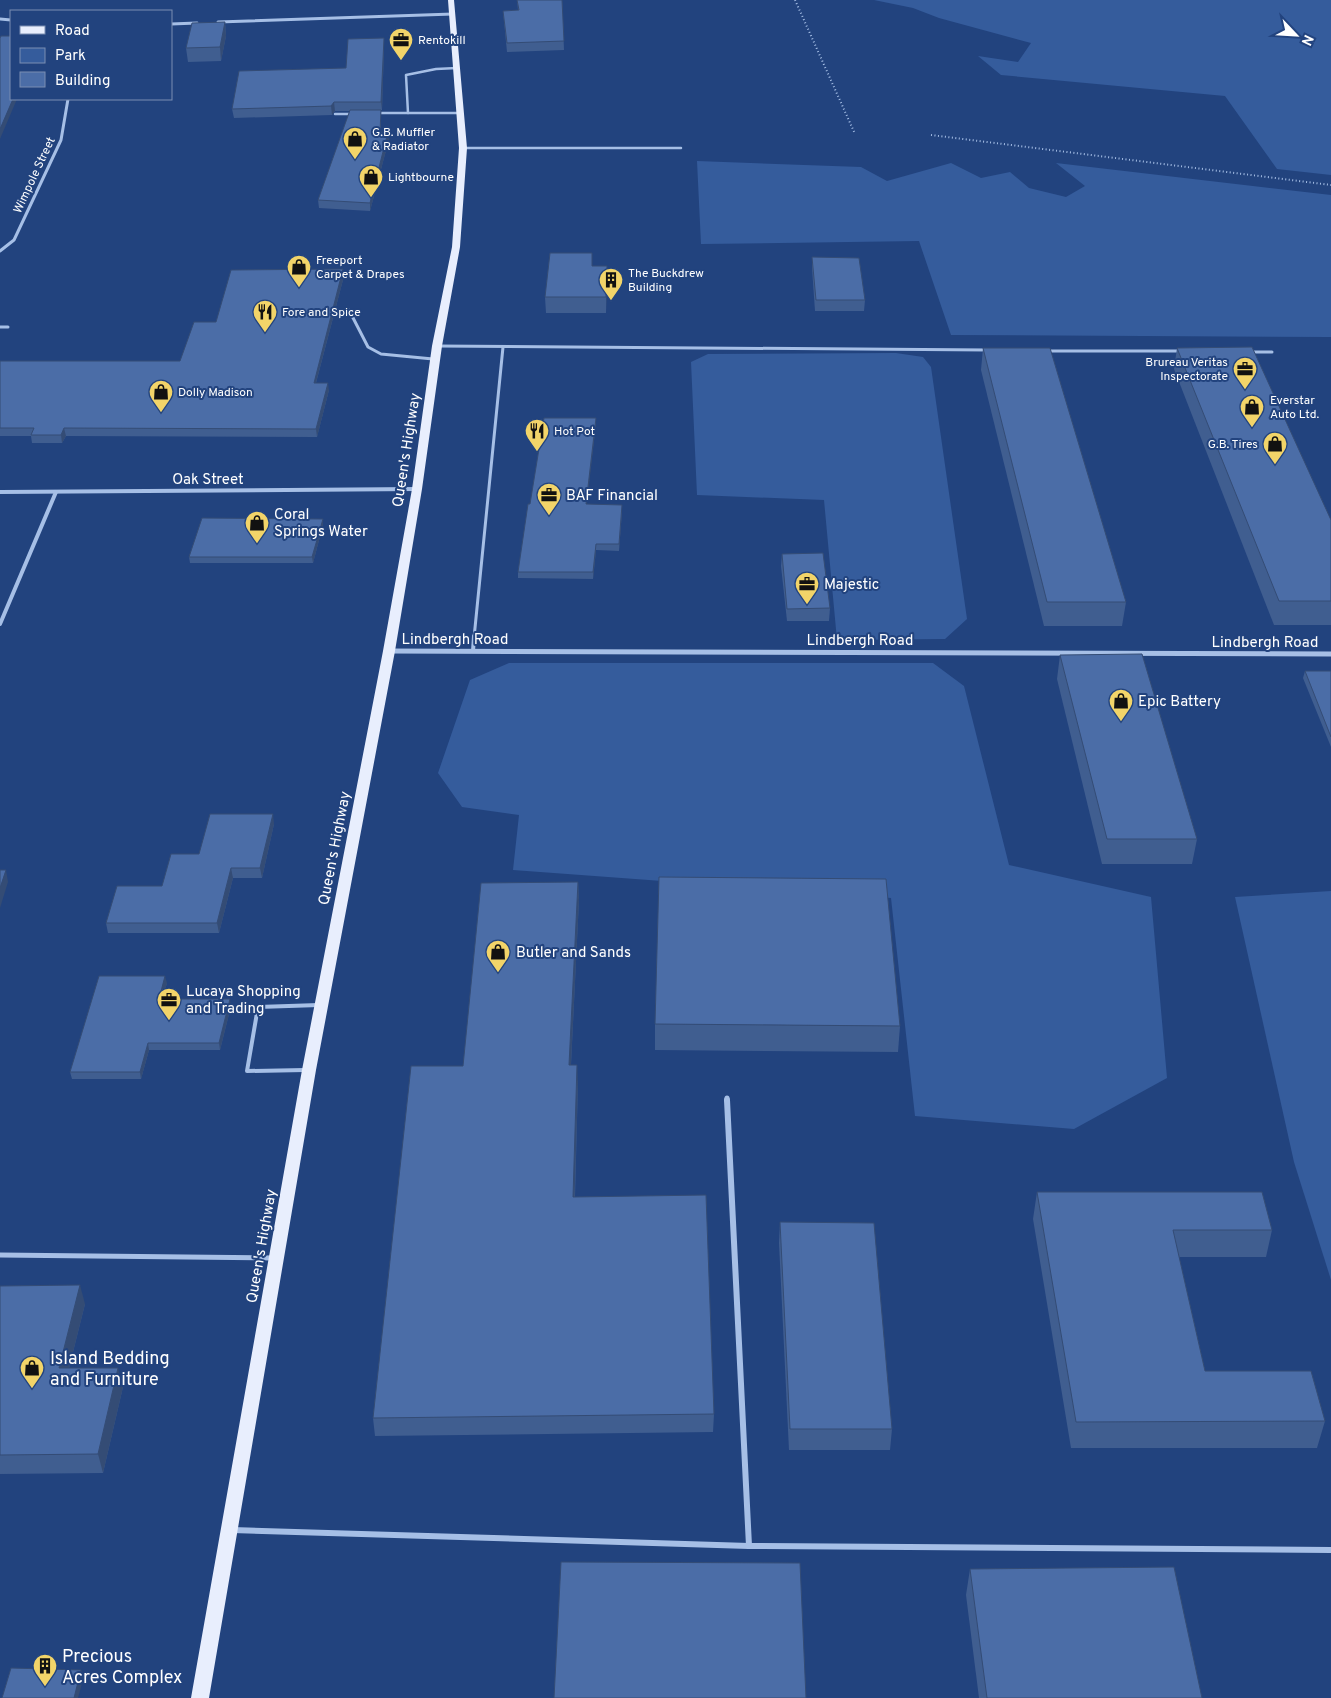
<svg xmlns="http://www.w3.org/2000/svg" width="1331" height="1698" viewBox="0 0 1331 1698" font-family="Overpass,sans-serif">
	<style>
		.green { fill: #355c9c }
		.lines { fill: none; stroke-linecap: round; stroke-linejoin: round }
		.path { stroke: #a6bfe6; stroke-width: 2; stroke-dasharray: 1 2.5; stroke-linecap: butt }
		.service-far3 { stroke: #a6bfe6; stroke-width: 2.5 }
		.service-far2 { stroke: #a6bfe6; stroke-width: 3 }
		.service-far1 { stroke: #a6bfe6; stroke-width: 4 }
		.service { stroke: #a6bfe6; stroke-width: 5 }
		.minor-far3 { stroke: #a6bfe6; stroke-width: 3 }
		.minor-far2 { stroke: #a6bfe6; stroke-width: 4 }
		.minor-far1 { stroke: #a6bfe6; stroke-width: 5 }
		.minor { stroke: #a6bfe6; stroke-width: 6 }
		.primary { fill: #e8eefd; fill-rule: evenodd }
		.wall { fill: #405e90 }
		.shaded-wall { fill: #344c75 }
		.building { fill: #4b6da7; stroke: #344c75 }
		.labels { text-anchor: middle; stroke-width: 4; stroke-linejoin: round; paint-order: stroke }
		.far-poi-label { font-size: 12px; fill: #fff; stroke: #22437e; text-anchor: start }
		.far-street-label { font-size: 12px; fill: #fff; stroke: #22437e }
		.street-label { font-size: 15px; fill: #fff; stroke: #22437e }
		.poi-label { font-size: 15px; fill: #fff; stroke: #22437e; text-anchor: start }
		.near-poi-label { font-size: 18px; fill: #fff; stroke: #22437e; text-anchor: start }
	</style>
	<rect width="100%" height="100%" fill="#22437e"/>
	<!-- green -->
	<g class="green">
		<path d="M874,0H1331V175L1277,169L1225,96L1001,75L978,56L1018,62L1031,43L939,18L913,8Z"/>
		<path d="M697,161L861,167L887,181L951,163L981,178L1010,172L1029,188L1066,197L1085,186L1056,163L1331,195V337L951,335L919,241L701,244Z"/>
		<path d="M896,353L923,357L931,367L967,619L945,639L837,640L824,500L697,495L691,362L708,354Z"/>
		<path d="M509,663H933L964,686L1009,865L1151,897L1167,1078L1074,1129L915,1116L891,898L513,870L519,815L462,807L438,773L470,680Z"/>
		<path d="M1331,891V1280L1294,1162L1235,897Z"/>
	</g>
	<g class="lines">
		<!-- path -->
		<g class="path">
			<path d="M795,0L855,134"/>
			<path d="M931,135L1331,185"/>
		</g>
		<!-- service-far3 -->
		<g class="service-far3">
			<path d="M378,113H460"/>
			<path d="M408,113L406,75L436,69L457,68"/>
			<path d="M335,114H353"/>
			<path d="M463,148H681"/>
		</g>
		<!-- service-far2 -->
		<g class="service-far2">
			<path d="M349,310L368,347L381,354L433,359"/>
			<path d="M0,327H8"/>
			<path d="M437,346L987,350"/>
			<path d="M1047,351H1180"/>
			<path d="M1249,352H1272"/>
			<path d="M474,638L503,347"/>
		</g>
		<!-- service-far1 -->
		<g class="service-far1">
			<path d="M473,651L474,636"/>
			<path d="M305,1070L247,1071L258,1007L319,1005"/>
		</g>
		<!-- service -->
		<path class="service" d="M0,1255L273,1258"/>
		<!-- minor-far3 -->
		<g class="minor-far3">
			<path d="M0,19L11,20"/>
			<path d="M218,22L453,14"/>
			<path d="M171,24L197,23"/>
			<path d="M0,251L14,240L61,140L68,99"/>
		</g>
		<!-- minor-far2 -->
		<g class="minor-far2">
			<path d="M0,492L417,489"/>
			<path d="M0,624L56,492"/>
		</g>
		<!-- minor-far1 -->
		<g class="minor-far1">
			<path d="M389,651L1331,654"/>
			<path d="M727,1098V1101"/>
		</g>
		<!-- minor -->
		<g class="minor">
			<path d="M727,1100L749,1546"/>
			<path d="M232,1530L749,1546L1331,1550"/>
		</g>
		<!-- primary -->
		<path class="primary" d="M448,0H454L467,148L460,247L442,346L422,489L395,651L316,1070L209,1698H191L302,1070L383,651L412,489L432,346L452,247L459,148Z"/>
	</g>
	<!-- wall -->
	<g class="wall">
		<path d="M517,0H562L564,50L507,52L503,11L518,10Z"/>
		<path d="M225,22L226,36L221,61L188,62L186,48Z"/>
		<path d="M384,38V46L382,110H381V132L389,139L370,211L319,208L318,200L350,111H335L332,115L234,118L232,109L346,68Z"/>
		<path d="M812,257L865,300L864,311H815L812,268Z"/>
		<path d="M593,266H607L606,313H546L545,297Z"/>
		<path d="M344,276L316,383L329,390L317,437L66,436L62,443H32L31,436H0V361H180L216,322Z"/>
		<path d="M983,348L1126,602L1122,626H1044L981,370Z"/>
		<path d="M1177,348L1331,520V625H1274L1174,369Z"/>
		<path d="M596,418V424L586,504L622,511L619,551L596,550L593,579L518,578V572L530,504Z"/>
		<path d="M323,525L313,563H190L189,557Z"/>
		<path d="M782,554L830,608L829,621H787L781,566Z"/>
		<path d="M1060,655L1197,839L1192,864H1102L1057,679Z"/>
		<path d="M1305,671H1331V747L1303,678Z"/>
		<path d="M274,824L262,878H233L219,933H108L106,923L162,886L199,854Z"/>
		<path d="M578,882L579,900L571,1065L578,1083L575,1197L714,1414L713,1432L375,1436L373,1418Z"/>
		<path d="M167,983L162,999L231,1006L220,1050H149L141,1079H72L70,1072Z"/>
		<path d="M655,1024L900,1026L898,1052L655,1050Z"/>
		<path d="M1037,1192L1272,1230L1266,1257H1179L1205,1371L1325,1421L1317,1448H1071L1033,1219Z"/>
		<path d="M780,1222L892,1429L890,1450H789L779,1243Z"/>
		<path d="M0,1286L85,1304L69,1368L123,1387L103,1473L0,1474Z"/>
		<path d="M970,1569L1202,1698H979L966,1595Z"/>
	</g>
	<!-- shaded-wall -->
	<g class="shaded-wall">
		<path d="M225,22L226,36L221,61L220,47Z"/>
		<path d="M384,38V46L382,110L381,102Z"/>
		<path d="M13,99H17L0,139V129Z"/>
		<path d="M334,102L335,111L332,115L331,106Z"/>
		<path d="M388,132L389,139L370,211V203Z"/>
		<path d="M607,266V282L606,313V297Z"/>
		<path d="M343,269L344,276L314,390V383Z"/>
		<path d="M328,383L329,390L317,437L316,429Z"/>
		<path d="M596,418V424L586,511V504Z"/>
		<path d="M64,428L66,436L62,443L61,435Z"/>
		<path d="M622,505V511L619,551V544Z"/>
		<path d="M323,519V525L313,563L312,557Z"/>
		<path d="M596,544V550L593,579V572Z"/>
		<path d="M273,814L274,824L262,878L260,868Z"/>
		<path d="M231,868L233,878L219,933L217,923Z"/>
		<path d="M6,870L8,882L0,908V888Z"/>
		<path d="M578,882L579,900L570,1083L569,1065Z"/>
		<path d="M165,976L167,983L160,1006L159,999Z"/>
		<path d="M230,999L231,1006L220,1050L219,1043Z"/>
		<path d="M148,1043L149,1050L141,1079L140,1072Z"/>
		<path d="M577,1065L578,1083L574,1215L573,1197Z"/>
		<path d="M80,1285L85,1304L64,1388L59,1368Z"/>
		<path d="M118,1368L123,1387L103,1473L98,1454Z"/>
		<path d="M81,1670L84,1676L78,1698H74Z"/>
	</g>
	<!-- building -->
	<g class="building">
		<path d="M517,0H562L564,41L507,43L503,11L519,10Z"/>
		<path d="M225,22L220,47L186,48L192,23Z"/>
		<path d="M1,36H11V99H13L0,129V38Z"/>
		<path d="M384,38L381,102H334L331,106L232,109L239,71L346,68L348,39Z"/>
		<path d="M350,110H381L380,132H388L370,203L318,200Z"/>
		<path d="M550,253H592V266H607L606,297H545Z"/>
		<path d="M812,257L859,258L865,300H816Z"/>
		<path d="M343,269L314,383H328L316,429L64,428L61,435H31L34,428H0V361H180L194,322H216L231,270Z"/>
		<path d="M1252,347L1331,520V601H1279L1177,348Z"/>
		<path d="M983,348H1050L1126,602H1047Z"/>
		<path d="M544,418H596L586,504L622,505L619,544H596L593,572H518L528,504H530Z"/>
		<path d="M202,518L323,519L312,557H189Z"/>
		<path d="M823,553L830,608L787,609L782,554Z"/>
		<path d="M1142,654L1197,839H1107L1060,655Z"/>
		<path d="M1305,671H1331V737Z"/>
		<path d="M210,814H273L260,868H231L217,923H106L117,886H162L171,854H199Z"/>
		<path d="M0,870H6L0,888Z"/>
		<path d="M659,877L886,879L900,1026L655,1024Z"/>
		<path d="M578,882L569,1065H577L573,1197L706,1195L714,1414L373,1418L411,1066H463L481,883Z"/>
		<path d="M99,976H165L159,999H230L219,1043H148L140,1072H70Z"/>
		<path d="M1037,1192H1262L1272,1230H1173L1205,1371H1311L1325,1421L1076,1422Z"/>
		<path d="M780,1222L874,1223L892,1429H790Z"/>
		<path d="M80,1285L59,1368H118L98,1454L0,1455V1286Z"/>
		<path d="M561,1562L800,1563L806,1698H554Z"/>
		<path d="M1174,1567L1202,1698H987L970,1569Z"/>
		<path d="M11,1668L81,1670L74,1698H2Z"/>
	</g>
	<!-- icons -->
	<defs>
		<symbol id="office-pin" viewBox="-11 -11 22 30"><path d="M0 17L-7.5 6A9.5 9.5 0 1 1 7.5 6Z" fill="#f2d469" stroke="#22437e"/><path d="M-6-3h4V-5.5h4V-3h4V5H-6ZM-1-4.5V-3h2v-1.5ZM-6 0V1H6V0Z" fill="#111"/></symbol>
		<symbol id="shop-pin" viewBox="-11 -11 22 30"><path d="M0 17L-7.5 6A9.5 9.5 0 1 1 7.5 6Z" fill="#f2d469" stroke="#22437e"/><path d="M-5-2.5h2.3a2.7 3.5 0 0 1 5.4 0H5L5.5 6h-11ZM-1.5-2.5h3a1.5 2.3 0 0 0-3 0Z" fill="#111"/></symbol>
		<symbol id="building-pin" viewBox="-11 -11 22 30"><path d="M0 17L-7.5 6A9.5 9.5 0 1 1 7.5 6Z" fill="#f2d469" stroke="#22437e"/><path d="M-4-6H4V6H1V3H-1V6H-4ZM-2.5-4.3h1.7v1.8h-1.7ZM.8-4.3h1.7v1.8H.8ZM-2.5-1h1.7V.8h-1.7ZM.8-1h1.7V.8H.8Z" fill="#111"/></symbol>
		<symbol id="restaurant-pin" viewBox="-11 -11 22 30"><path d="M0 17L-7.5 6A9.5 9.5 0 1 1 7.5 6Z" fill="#f2d469" stroke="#22437e"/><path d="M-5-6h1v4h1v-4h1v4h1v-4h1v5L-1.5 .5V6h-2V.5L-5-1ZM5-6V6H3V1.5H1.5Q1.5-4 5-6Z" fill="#111"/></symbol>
	</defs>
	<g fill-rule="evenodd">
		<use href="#office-pin" x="387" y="26" width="28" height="38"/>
		<use href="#shop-pin" x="341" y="125" width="28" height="38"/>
		<use href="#shop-pin" x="357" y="163" width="28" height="38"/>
		<use href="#shop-pin" x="285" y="253" width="28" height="38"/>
		<use href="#building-pin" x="597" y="266" width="28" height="38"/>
		<use href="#restaurant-pin" x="251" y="298" width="28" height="38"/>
		<use href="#office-pin" x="1231" y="355" width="28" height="38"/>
		<use href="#shop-pin" x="147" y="378" width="28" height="38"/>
		<use href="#shop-pin" x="1238" y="393" width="28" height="38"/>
		<use href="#restaurant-pin" x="523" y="417" width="28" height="38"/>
		<use href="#shop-pin" x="1261" y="430" width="28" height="38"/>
		<use href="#office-pin" x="535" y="481" width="28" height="38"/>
		<use href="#shop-pin" x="243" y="509" width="28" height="38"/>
		<use href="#office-pin" x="793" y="570" width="28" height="38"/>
		<use href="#shop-pin" x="1107" y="687" width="28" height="38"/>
		<use href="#shop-pin" x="484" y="938" width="28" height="38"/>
		<use href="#office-pin" x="155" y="986" width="28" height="38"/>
		<use href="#shop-pin" x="18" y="1354" width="28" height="38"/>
		<use href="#building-pin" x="31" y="1652" width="28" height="38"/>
	</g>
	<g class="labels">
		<!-- far-poi labels -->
		<g class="far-poi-label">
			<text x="418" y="44">Rentokill</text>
			<text x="372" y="136">G.B. Muffler<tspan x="372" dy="14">&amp; Radiator</tspan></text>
			<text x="388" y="181">Lightbourne</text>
			<text x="316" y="264">Freeport<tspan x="316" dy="14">Carpet &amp; Drapes</tspan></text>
			<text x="628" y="277">The Buckdrew<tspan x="628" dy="14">Building</tspan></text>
			<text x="282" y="316">Fore and Spice</text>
			<text x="1228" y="366" text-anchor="end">Brureau Veritas<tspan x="1228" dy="14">Inspectorate</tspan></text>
			<text x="178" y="396">Dolly Madison</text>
			<text x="1270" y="404">Everstar<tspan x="1270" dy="14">Auto Ltd.</tspan></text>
			<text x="554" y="435">Hot Pot</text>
			<text x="1258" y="448" text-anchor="end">G.B. Tires</text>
		</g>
		<!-- far-street labels -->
		<g class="far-street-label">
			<text transform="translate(34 175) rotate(-65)" y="4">Wimpole Street</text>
		</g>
		<!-- street labels -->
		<g class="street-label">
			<text transform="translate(406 450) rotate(-81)" y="5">Queen's Highway</text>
			<text x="208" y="484">Oak Street</text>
			<text x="455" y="644">Lindbergh Road</text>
			<text x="860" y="645">Lindbergh Road</text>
			<text x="1265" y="647">Lindbergh Road</text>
			<text transform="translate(334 848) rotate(-79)" y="5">Queen's Highway</text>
			<text transform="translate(261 1246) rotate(-80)" y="5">Queen's Highway</text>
		</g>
		<!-- poi labels -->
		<g class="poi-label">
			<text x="566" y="500">BAF Financial</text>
			<text x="274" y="519">Coral<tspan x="274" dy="17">Springs Water</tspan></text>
			<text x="824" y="589">Majestic</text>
			<text x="1138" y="706">Epic Battery</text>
			<text x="516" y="957">Butler and Sands</text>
			<text x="186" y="996">Lucaya Shopping<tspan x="186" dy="17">and Trading</tspan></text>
		</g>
		<!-- near-poi labels -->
		<g class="near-poi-label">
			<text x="50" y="1364">Island Bedding<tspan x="50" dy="21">and Furniture</tspan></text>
			<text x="62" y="1662">Precious<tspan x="62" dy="21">Acres Complex</tspan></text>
		</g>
	</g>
	<!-- legend -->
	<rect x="10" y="10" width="162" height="90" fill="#22437e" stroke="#7a8eb2"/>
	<rect x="20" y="26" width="25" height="8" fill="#e8eefd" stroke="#7a8eb2"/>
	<text x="55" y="35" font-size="15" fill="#ffffff">Road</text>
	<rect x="20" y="48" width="25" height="15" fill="#355c9c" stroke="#7a8eb2"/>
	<text x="55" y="60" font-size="15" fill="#ffffff">Park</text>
	<rect x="20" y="72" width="25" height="15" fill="#4b6da7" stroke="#7a8eb2"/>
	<text x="55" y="85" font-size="15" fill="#ffffff">Building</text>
	<!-- north arrow -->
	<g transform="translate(1296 35) rotate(115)" stroke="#22437e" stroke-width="4" paint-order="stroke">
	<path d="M0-4L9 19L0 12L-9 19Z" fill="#ffffff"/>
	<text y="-8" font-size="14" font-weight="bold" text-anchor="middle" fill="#ffffff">N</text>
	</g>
</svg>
